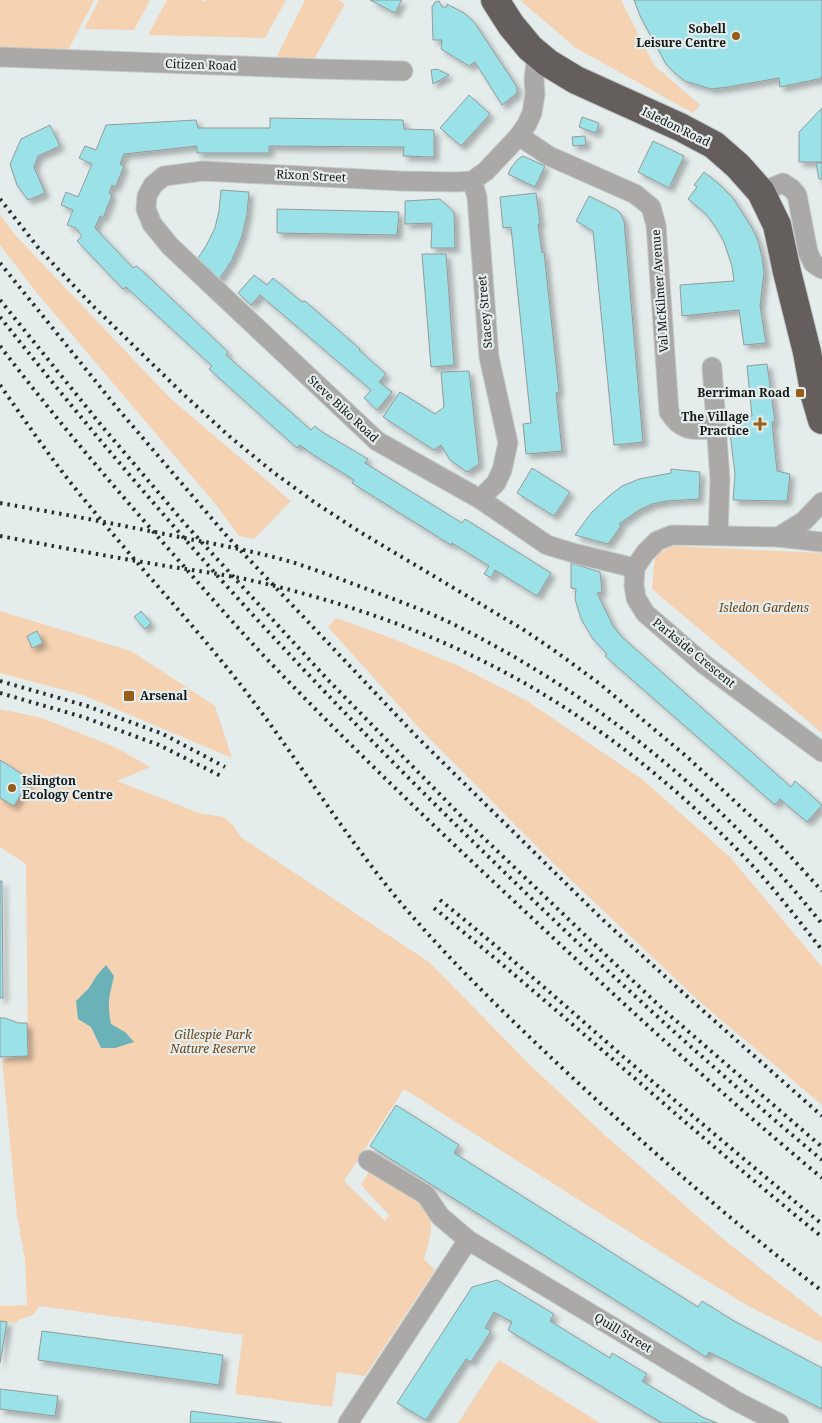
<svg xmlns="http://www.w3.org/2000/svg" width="822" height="1423" viewBox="0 0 822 1423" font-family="'Noto Serif',serif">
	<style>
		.green { fill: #f5d2b2 }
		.water { fill: #6bb2b8 }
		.building { fill: #9ae2e8; stroke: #939a9a; filter: url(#shadow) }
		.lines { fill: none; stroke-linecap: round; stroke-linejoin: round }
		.street-casing { stroke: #c3caca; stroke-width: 21 }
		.highway-casing { stroke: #c3caca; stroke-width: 30 }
		.street { stroke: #aba9a7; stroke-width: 19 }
		.highway { stroke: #645f5c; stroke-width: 28 }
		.rail { stroke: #2b2e2f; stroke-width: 4; stroke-dasharray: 2.5 5; stroke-linecap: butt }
		.poi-dot { fill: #965c19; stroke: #e4ecec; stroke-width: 2 }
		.labels { text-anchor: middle; stroke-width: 4.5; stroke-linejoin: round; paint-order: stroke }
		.poi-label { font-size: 12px; font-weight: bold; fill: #151718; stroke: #e4ecec; text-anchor: end }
		.street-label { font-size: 12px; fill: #151718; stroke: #e4ecec }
		.park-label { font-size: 12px; font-style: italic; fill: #6d4416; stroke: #e4ecec }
	</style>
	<defs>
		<filter id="shadow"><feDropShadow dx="4.5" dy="4.5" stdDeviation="2.5" flood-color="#0004"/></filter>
	</defs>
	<rect width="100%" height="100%" fill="#e4ecec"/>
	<!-- green -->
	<g class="green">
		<path d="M0,0H94L63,60L0,57Z"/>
		<path d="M99,0H150L134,30L84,29Z"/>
		<path d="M167,0H201L205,2L206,0H286L265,38L148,35Z"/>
		<path d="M305,0H338L345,4L313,61L275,60Z"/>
		<path d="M520,0H621L654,65L700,105L693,113L576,48Z"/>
		<path d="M0,214L15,235L170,398L291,501L254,539L239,536L217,506L36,292L0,245Z"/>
		<path d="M672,546L822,553V733L652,589L655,555Z"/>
		<path d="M0,611L131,651L215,706L232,758L83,695L0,673Z"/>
		<path d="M336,618L386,636L459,666L527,701L642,779L730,857L822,967V1105L700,1002L554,864L420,729L328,627Z"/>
		<path d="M0,709L42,718L115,747L150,767L117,781L199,813L223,817L231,823L242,838L429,962L532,1067L608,1138L722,1238L822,1317V1343L750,1307L691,1271L404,1089L344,1181L385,1221L389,1215L361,1185L369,1171C384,1179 427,1201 430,1217C433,1231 428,1246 424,1259L435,1270L365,1376L337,1372L332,1407L235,1394L243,1335L40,1306L33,1315L18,1320L17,1323L0,1321V1306L27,1305L25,1260L17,1215L2,1059L28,1056L26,864L0,847Z"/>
		<path d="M499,1360L600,1423H458Z"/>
	</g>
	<!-- water -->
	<path class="water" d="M106,965L114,976C109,998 107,1002 111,1024L125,1032L134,1042L115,1048H101L91,1027L78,1019L76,1001L89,988L97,975Z"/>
	<!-- building -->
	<g class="building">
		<path d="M370,0H402L395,13Z"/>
		<path d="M634,0H822V77L818,79L780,87L779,78L728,87L711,89L685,81L675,73L666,64L641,18Z"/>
		<path d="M439,1L442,7H447V4L464,13L474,22L517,87V93L502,105L475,62L469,66L441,49L442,40H433L432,7L435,2Z"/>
		<path d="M437,69L449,75L433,84L431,70Z"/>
		<path d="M469,95L490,114L461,146L440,128Z"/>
		<path d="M822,108V162H799V132Z"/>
		<path d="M582,117L599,123L596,133L579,127Z"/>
		<path d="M270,118L403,120L404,129L434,130V157L403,156L404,147L269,146V153H197V146L124,154L120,164L124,166L117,183L115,187L112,185L109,193L112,195L103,218L100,216L95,228L133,268L137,266L228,352L226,355L311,430L315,426L322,432L368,459L365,463L462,523L465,519L551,573L537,596L495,570L491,578L484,574L489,566L452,543L451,545L352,483L354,480L309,452L300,445L297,448L209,369L212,366L126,287L123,289L77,241L82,236L76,228L67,225L73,210L61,205L66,192L78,197L92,164L79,158L85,146L96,150L106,125L196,120L198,128H270Z"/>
		<path d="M50,125L60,146L38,156L34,167L45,193L28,200L17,185L10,164L21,139Z"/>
		<path d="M585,136L586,145L573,146L572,137Z"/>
		<path d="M653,141L684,156L669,188L638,172Z"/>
		<path d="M523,156L545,166L535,187L508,174L511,168L518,159Z"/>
		<path d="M816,163H822V179H819Z"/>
		<path d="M704,172L718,183L733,198L752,228L758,241L762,257L764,272L760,306L766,343L744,345L739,310L682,316L680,285L734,281L732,266L724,242L715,226L705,213L688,199L697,187L694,185Z"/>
		<path d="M221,190L249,192L247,214L242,236L232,260L218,281L196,261L206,246L215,228L219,211Z"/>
		<path d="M536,193L540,224H538L542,253L544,252L559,392L556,393L562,451L526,454L523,424L531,423L511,227L503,228L500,197Z"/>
		<path d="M589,196L617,210L621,214L624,221L643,442L614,445L593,231L576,221Z"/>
		<path d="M440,199L454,212L455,248H431L432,223L405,224V201Z"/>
		<path d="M277,209L399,212L397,235L277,233Z"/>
		<path d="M422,254H446L454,365L431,367Z"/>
		<path d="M254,275L267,285L273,278L302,302L305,301L360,349L359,350L386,374L379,382L392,392L377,410L364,398L371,390L260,295L251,305L238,293Z"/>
		<path d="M767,364L775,422H772L777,471L790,474L787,501L733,500L735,474L729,425H740L739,417L752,416L747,366Z"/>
		<path d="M469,371L479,464L467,472L450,460L441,445L434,450L383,417L400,392L435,414L444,407L441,372Z"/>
		<path d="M532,468L570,492L554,516L517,493Z"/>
		<path d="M671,469L700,472L699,499L666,501L652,504L639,510L619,524L621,526L608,544L575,535L591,513L609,496L622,486L639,479L671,473Z"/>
		<path d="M571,563L600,572L602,592L597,593L613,626L622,637L791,787L795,781L822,805L807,822L780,799L775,805L605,656L607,654L593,639L581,619L575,599L576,589L571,588Z"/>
		<path d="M141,611L151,623L145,629L134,617Z"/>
		<path d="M37,631L43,643L32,648L27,636Z"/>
		<path d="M0,760L30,779L14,806L0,798Z"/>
		<path d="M0,881H2L3,998H0Z"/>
		<path d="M0,1018H5L18,1023H27L28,1056L0,1057Z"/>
		<path d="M396,1105L459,1145L454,1153L698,1307L702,1301L734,1321L822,1368V1409L709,1352L706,1357L370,1146Z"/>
		<path d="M497,1280L554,1314L550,1321L610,1358L612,1353L647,1374L642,1381L702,1417L717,1423H662L508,1330L512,1322L494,1312L485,1328L491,1331L471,1362L466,1359L426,1420L397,1403L472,1287Z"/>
		<path d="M0,1321L7,1322L0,1363Z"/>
		<path d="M42,1331L223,1355L219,1385L38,1360Z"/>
		<path d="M0,1389L58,1396L55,1416L0,1409Z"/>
		<path d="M191,1411L282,1423H190Z"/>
	</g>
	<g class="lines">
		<defs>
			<g id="street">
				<path d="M0,57L320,69L403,71"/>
				<path d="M519,136L549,156L635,194L651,207L656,225L669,412C682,433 695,430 716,429"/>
				<path d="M472,181L457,182L401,181L203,171L164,176L153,185L147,196L146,209L152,224L170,246L377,441L480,499L547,545L577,554L635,568"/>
				<path d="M761,192L783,183L792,189L797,195L808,252L813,263L822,269"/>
				<path d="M712,367L720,479L718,535"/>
				<path d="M480,499L496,483L502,470L508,443L489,357L477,197L472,181L486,171L519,136L527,124L532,113L535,94L534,79L537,54"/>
				<path d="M778,537L804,521L822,502"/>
				<path d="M822,542L778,537L672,535L657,541L645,553L635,568L634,585L636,598L645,613L705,665L822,752"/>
				<path d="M368,1160L426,1195L440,1216L468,1240L736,1401L779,1423"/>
				<path d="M348,1423L468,1240"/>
			</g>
			<path id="highway" d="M495,0L511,25L530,48L548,63L576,80L680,127L714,145L738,166L761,192L777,225L787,272L807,352L815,396L822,420"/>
		</defs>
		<!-- street casing -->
		<use href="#street" class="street-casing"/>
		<!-- highway casing -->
		<use href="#highway" class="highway-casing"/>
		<!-- street -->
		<use href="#street" class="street"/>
		<!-- highway -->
		<use href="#highway" class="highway"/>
		<!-- rail -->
		<g class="rail">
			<path d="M0,199L40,250L93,306L180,391L229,436L273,472L314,502L360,532L524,630L555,651L600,684L686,756L770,834L822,891"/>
			<path d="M0,263L118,409L225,534L417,737L602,919L691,1000L822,1116"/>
			<path d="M0,300L101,425L186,525L328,680L465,820L611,960L667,1013L822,1147"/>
			<path d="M0,317C103,447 211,573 326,693C380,750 436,806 493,861C599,965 708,1065 822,1160"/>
			<path d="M0,346C55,418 113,486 173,554C203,588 232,622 263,655C339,735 418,811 498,886C604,986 710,1085 822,1178"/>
			<path d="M0,385C28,425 56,466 88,504C133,560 183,613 228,669C289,744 338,828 400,902C449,960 505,1014 560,1066C644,1145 731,1221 822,1291"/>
			<path d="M0,503C58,513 116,524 174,536C214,544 255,551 295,563C319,571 343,580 367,589C398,601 430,612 459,627C602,699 723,800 822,924"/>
			<path d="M0,536C53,546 106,556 160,565C191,570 223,574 254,581C353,604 451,639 538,691C617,738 689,798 752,865C777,892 799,921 822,950"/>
			<path d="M0,681L87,706L163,734L225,767"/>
			<path d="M0,693L83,717L159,745L221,776"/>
			<path d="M440,900C501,949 560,1001 619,1053C686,1110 754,1168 822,1224"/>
			<path d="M434,908C566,1015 690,1130 822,1237"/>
		</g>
	</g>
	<!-- markers -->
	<g class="poi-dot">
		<circle cx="736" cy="36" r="5"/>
		<rect x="795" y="388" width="10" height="10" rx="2.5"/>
		<path d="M757.5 416.5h5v5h5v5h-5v5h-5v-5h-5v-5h5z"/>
		<rect x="123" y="690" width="12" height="12" rx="2.5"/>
		<circle cx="12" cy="788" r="5"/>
	</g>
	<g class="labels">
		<!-- poi labels -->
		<g class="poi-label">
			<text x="726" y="33">Sobell<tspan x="726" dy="14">Leisure Centre</tspan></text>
			<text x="790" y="397">Berriman Road</text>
			<text x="749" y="421">The Village<tspan x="749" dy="14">Practice</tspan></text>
			<text x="140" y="700" text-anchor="start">Arsenal</text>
			<text x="22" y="785" text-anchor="start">Islington<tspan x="22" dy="14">Ecology Centre</tspan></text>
		</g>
		<!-- street labels -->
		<g class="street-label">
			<text transform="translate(201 65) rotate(2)" y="4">Citizen Road</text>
			<text transform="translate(676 127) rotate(26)" y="4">Isledon Road</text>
			<text transform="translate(311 176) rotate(3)" y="4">Rixon Street</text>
			<text transform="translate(660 291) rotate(-94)" y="4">Val McKilmer Avenue</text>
			<text transform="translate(485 312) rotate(-95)" y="4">Stacey Street</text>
			<text transform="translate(343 409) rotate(43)" y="4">Steve Biko Road</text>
			<text transform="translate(694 653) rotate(39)" y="4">Parkside Crescent</text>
			<text transform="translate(623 1333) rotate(31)" y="4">Quill Street</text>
		</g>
		<!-- park labels -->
		<g class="park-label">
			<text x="764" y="612">Isledon Gardens</text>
			<text x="213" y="1039">Gillespie Park<tspan x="213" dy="14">Nature Reserve</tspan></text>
		</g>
	</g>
</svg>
